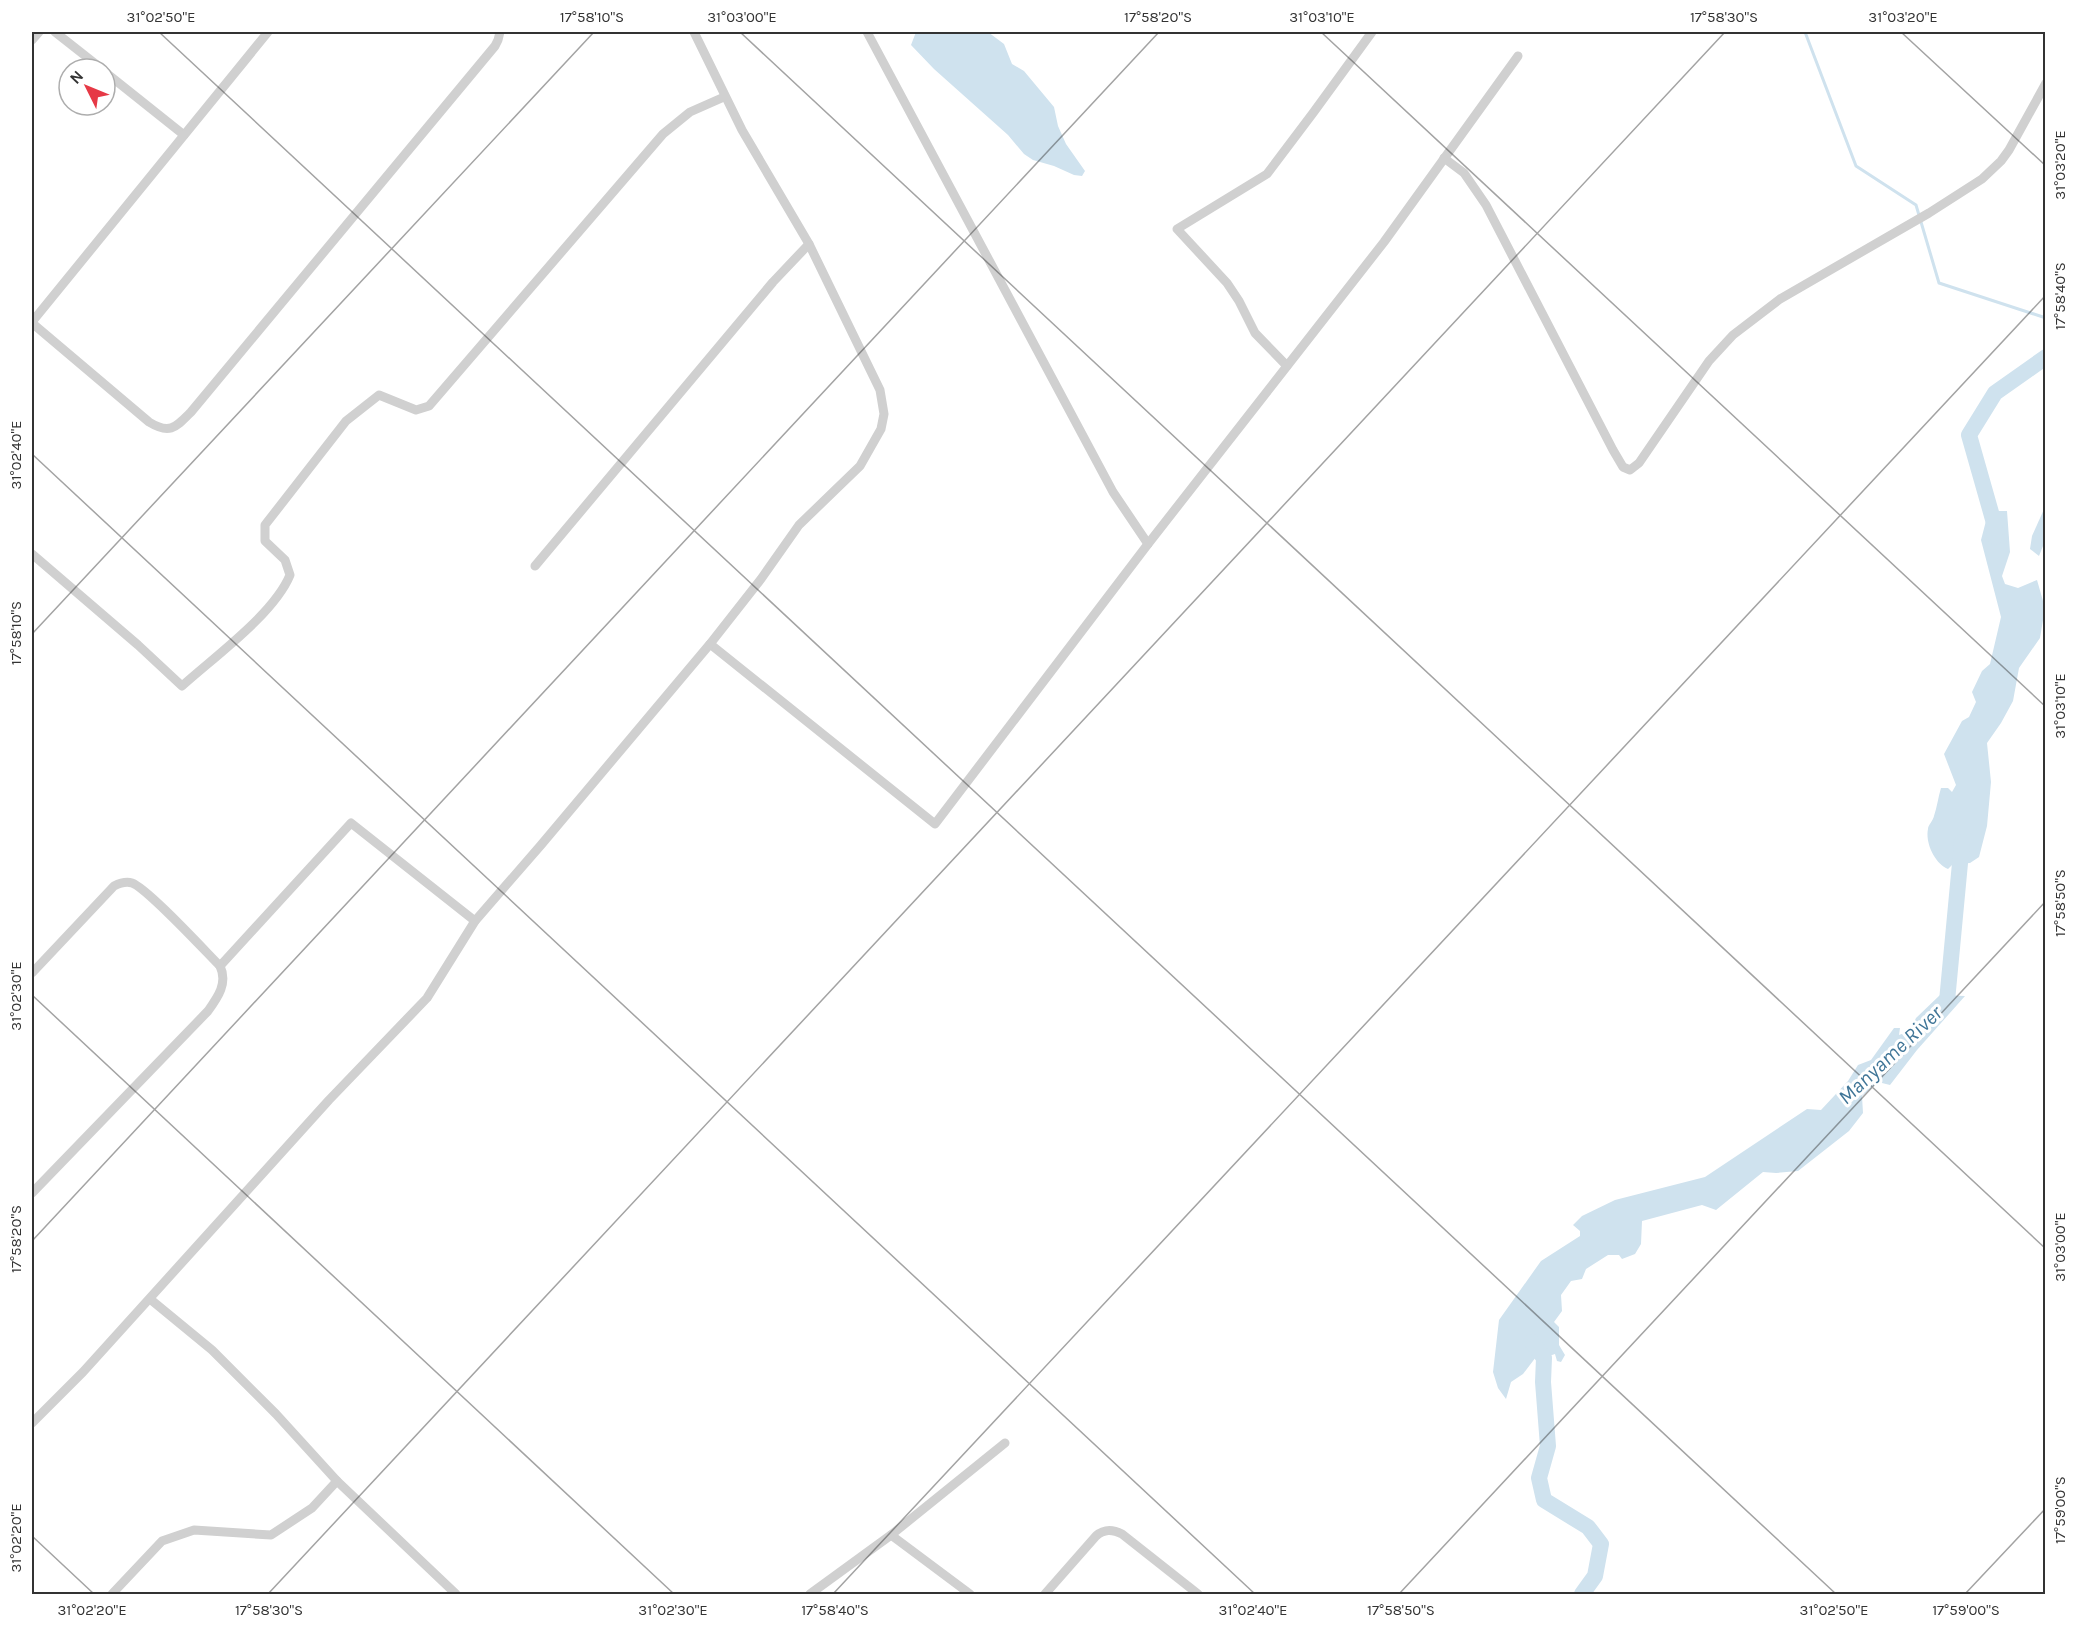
<svg xmlns="http://www.w3.org/2000/svg" width="2077" height="1626" viewBox="0 0 2077 1626" font-family="Karla,sans-serif">
	<style>
		.water { fill: #cfe2ee }
		.lines { fill: none; stroke-linecap: round; stroke-linejoin: round }
		.stream { stroke: #cfe2ee; stroke-width: 3 }
		.river { stroke: #cfe2ee; stroke-width: 16 }
		.minor { stroke: #d0d0d0; stroke-width: 9 }
		.ticks { fill: none; stroke: #333; stroke-width: 1.5; stroke-opacity: 0.45 }
		.labels { text-anchor: middle; stroke-width: 6; stroke-linejoin: round; paint-order: stroke }
		.water-label { font-size: 21px; font-style: italic; fill: #3f7597; stroke: #fff }
		.neatline { fill: none; stroke: #333; stroke-width: 2 }
		.ticks-label { font-size: 15px; text-anchor: middle; fill: #333 }
	</style>
	<rect width="100%" height="100%" fill="#fff"/>
	<!-- water -->
	<g class="water">
		<path d="M916,32H988L1004,44L1012,64L1024,71L1054,107L1058,126L1066,144L1085,171L1082,176L1074,175L1054,166L1033,160L1024,154L1008,135L934,69L911,45Z"/>
		<path d="M2045,507V541L2039,556L2030,549L2032,536Z"/>
		<path d="M1998,511H2007L2010,552L2002,576L2005,584L2018,588L2037,580L2045,608L2040,638L2019,668L2013,701L2001,723L1987,743L1991,782L1987,826L1979,857L1970,863L1953,864L1948,869C1935,864 1925,843 1928,829C1928,825 1933,821 1934,816C1937,807 1938,798 1941,788H1948L1952,792L1956,785L1944,754L1962,721L1969,717L1976,702L1972,692L1982,671L1990,664L2001,617L1981,540L1987,517Z"/>
		<path d="M1940,995L1965,996L1917,1050L1890,1085L1878,1082L1862,1096L1863,1113L1849,1131L1798,1171L1776,1173L1763,1172L1716,1210L1702,1205L1642,1221L1641,1244L1635,1254L1622,1259L1619,1255H1608L1586,1269L1582,1279L1571,1281L1561,1295L1562,1311L1554,1322L1559,1327V1345L1565,1355L1561,1362L1557,1361L1555,1354L1549,1356L1548,1360L1536,1357L1523,1374L1511,1382L1506,1399L1498,1388L1493,1372L1499,1320L1541,1261L1580,1236V1231L1573,1225L1582,1216L1615,1200L1705,1177L1807,1109L1821,1110L1848,1081L1858,1065L1871,1060L1894,1028H1900L1899,1035L1910,1031L1916,1018Z"/>
	</g>
	<g class="lines">
		<!-- stream -->
		<path class="stream" d="M1805,32L1856,166L1916,205L1939,283L2046,318"/>
		<!-- river -->
		<g class="river">
			<path d="M1995,537L1994,523L1969,435L1995,393L2046,357"/>
			<path d="M1936,1012L1947,1001L1962,842"/>
			<path d="M1532,1342L1544,1358L1543,1382L1548,1446L1539,1478L1544,1500L1588,1527L1601,1544L1595,1576L1582,1594"/>
		</g>
		<!-- minor -->
		<g class="minor">
			<path d="M55,32L102,69"/>
			<path d="M867,32L1113,492L1148,544"/>
			<path d="M32,40L39,32"/>
			<path d="M105,72L184,135"/>
			<path d="M1444,158L1464,173L1486,205L1613,450L1623,467L1630,470L1639,463L1709,361L1733,335L1780,299L1929,213L1982,179L2001,161L2009,150L2046,83"/>
			<path d="M32,322L268,32"/>
			<path d="M32,323L149,422C170,435 176,427 191,412L495,46L498,40L500,32"/>
			<path d="M1287,366L1255,333L1239,301L1227,283L1177,229L1267,174L1313,113L1372,32"/>
			<path d="M32,554L138,645L182,686C214,657 274,614 290,575L285,560L265,541V525L346,421L379,395L416,410L429,406L663,134L690,112L724,97"/>
			<path d="M535,566L773,282L809,244"/>
			<path d="M710,644L935,824L1148,544L1384,242L1518,56"/>
			<path d="M220,966L351,823L475,921"/>
			<path d="M32,973L114,886C120,883 126,881 132,883C147,888 205,951 220,966C228,983 218,997 208,1011L32,1193"/>
			<path d="M150,1299L212,1350L276,1414L337,1481L456,1594"/>
			<path d="M32,1423L83,1372L329,1100L427,998L475,921L541,845L710,644L761,579L799,525L860,466L881,429L884,414L880,390L809,244L742,130L694,32"/>
			<path d="M891,1535L970,1594"/>
			<path d="M112,1594L162,1541L194,1530L271,1535L312,1508L337,1481"/>
			<path d="M810,1594L891,1535L1005,1443"/>
			<path d="M1045,1594L1096,1536C1104,1529 1112,1529 1122,1534L1198,1594"/>
		</g>
	</g>
	<!-- ticks -->
	<path class="ticks" d="M159,32L1836,1594M740,32L2046,1249M1321,32L2046,707M1901,32L2046,166M32,454L1255,1594M32,634L594,32M32,995L674,1594M32,1241L1159,32M32,1536L94,1594M268,1594L1725,32M833,1594L2046,295M1399,1594L2046,901M1965,1594L2046,1508"/>
	<g class="labels">
		<!-- water labels -->
		<g class="water-label">
			<text transform="translate(1890 1055) rotate(-43)" y="7">Manyame River</text>
		</g>
	</g>
	<!-- border -->
	<rect width="2077" height="1626" fill="none" stroke="#ffffff" stroke-width="66"/>
	<!-- north arrow -->
	<g transform="translate(87 87) rotate(313)"><circle r="28" fill="#ffffff" stroke="#adadad" stroke-width="1.5"/>
	<path d="M0-4.5L10 22L0 15L-10 22Z" fill="#e63946"/>
	<text y="-9" font-size="16" font-weight="bold" text-anchor="middle" fill="#333333">N</text>
	</g>
	<rect x="33" y="33" width="2011" height="1560" class="neatline"/>
	<g class="ticks-label">
		<text x="161" y="22">31°02'50"E</text>
		<text x="592" y="22">17°58'10"S</text>
		<text x="742" y="22">31°03'00"E</text>
		<text x="1158" y="22">17°58'20"S</text>
		<text x="1322" y="22">31°03'10"E</text>
		<text x="1724" y="22">17°58'30"S</text>
		<text x="1903" y="22">31°03'20"E</text>
		<text transform="translate(2060 165) rotate(-90)" y="5">31°03'20"E</text>
		<text transform="translate(2060 296) rotate(-90)" y="5">17°58'40"S</text>
		<text transform="translate(16 455) rotate(-90)" y="5">31°02'40"E</text>
		<text transform="translate(16 633) rotate(-90)" y="5">17°58'10"S</text>
		<text transform="translate(2060 706) rotate(-90)" y="5">31°03'10"E</text>
		<text transform="translate(2060 903) rotate(-90)" y="5">17°58'50"S</text>
		<text transform="translate(16 996) rotate(-90)" y="5">31°02'30"E</text>
		<text transform="translate(16 1239) rotate(-90)" y="5">17°58'20"S</text>
		<text transform="translate(2060 1247) rotate(-90)" y="5">31°03'00"E</text>
		<text transform="translate(2060 1510) rotate(-90)" y="5">17°59'00"S</text>
		<text transform="translate(16 1538) rotate(-90)" y="5">31°02'20"E</text>
		<text x="92" y="1615">31°02'20"E</text>
		<text x="269" y="1615">17°58'30"S</text>
		<text x="673" y="1615">31°02'30"E</text>
		<text x="835" y="1615">17°58'40"S</text>
		<text x="1253" y="1615">31°02'40"E</text>
		<text x="1401" y="1615">17°58'50"S</text>
		<text x="1834" y="1615">31°02'50"E</text>
		<text x="1966" y="1615">17°59'00"S</text>
	</g>
</svg>
